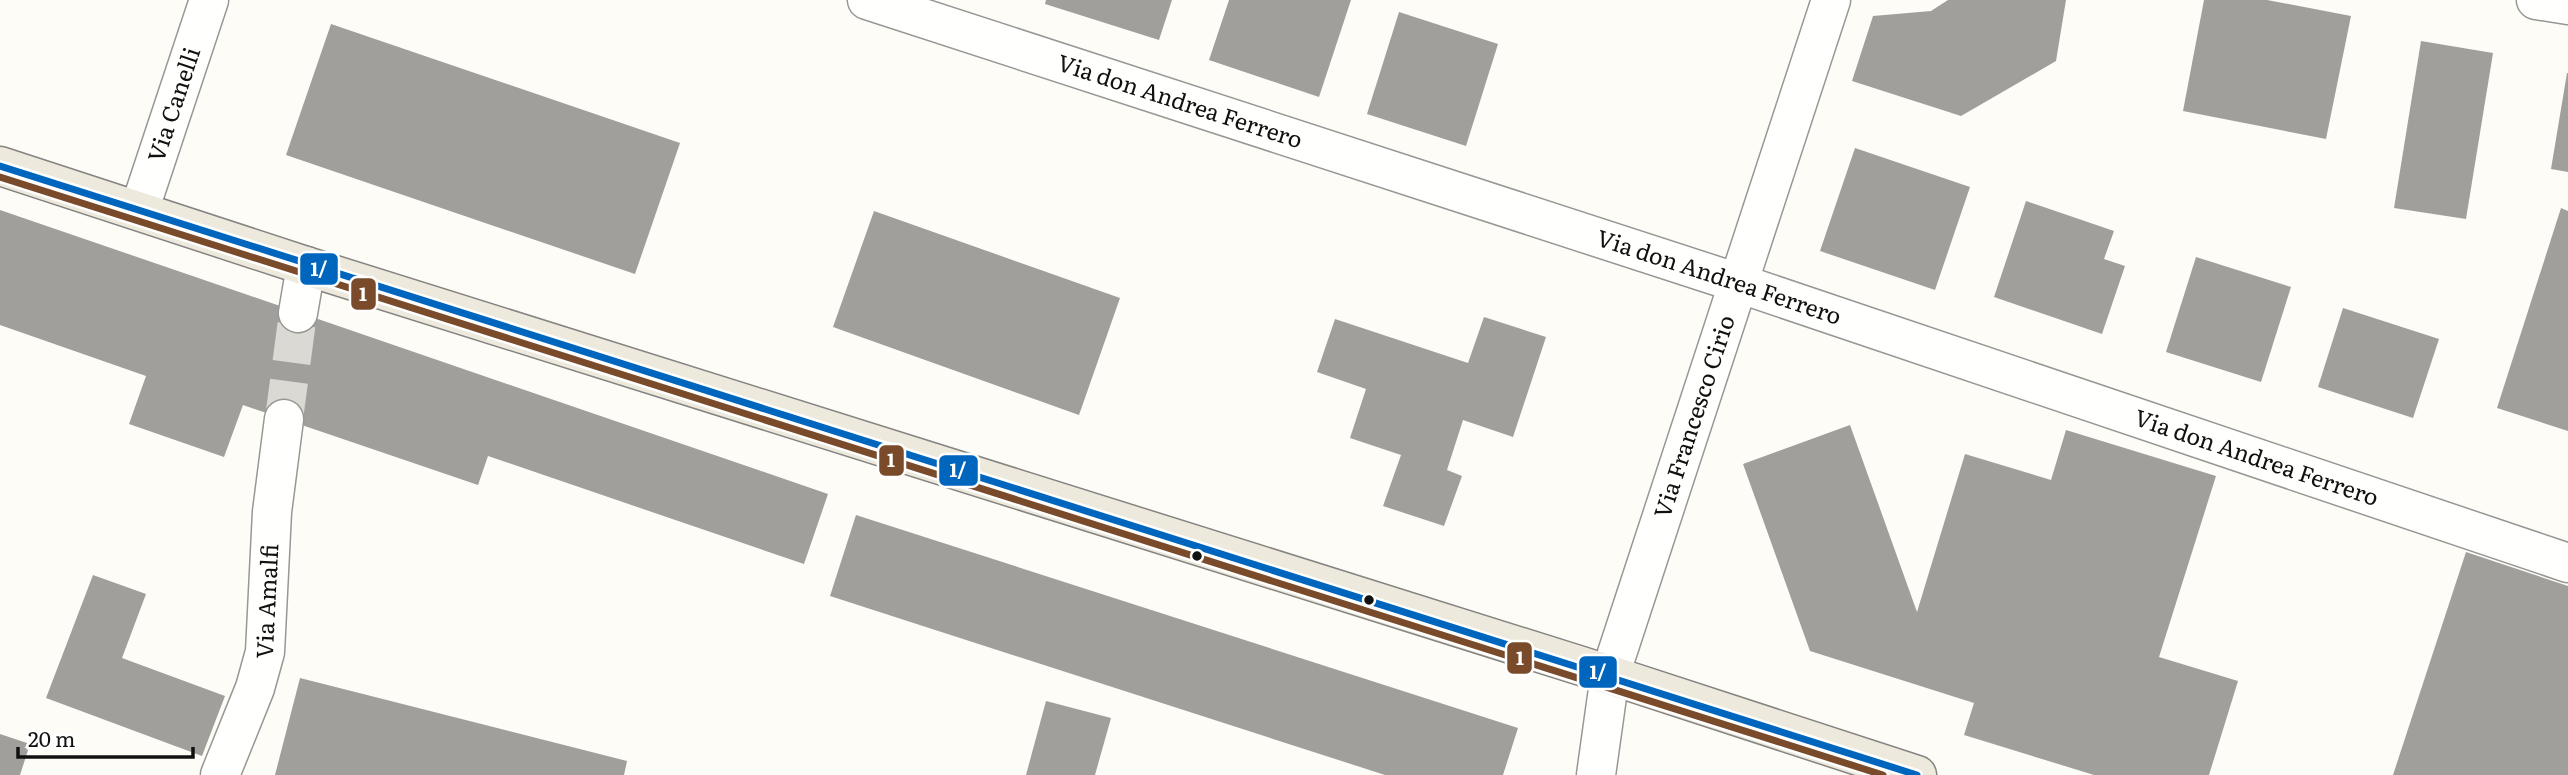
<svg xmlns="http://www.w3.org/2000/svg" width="2568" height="775" viewBox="0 0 2568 775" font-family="Literata,serif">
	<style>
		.building { fill: #a19f9c }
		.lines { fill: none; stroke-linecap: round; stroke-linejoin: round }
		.minor-tunnel { stroke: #dad9d4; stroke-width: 38; stroke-dasharray: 38 19; stroke-linecap: butt }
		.minor-casing { stroke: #979795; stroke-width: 41 }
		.primary-casing { stroke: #858482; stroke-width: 41 }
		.minor { stroke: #fffffe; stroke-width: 38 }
		.primary { stroke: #ede9dc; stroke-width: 38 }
		.bus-1-casing { stroke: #fff; stroke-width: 12 }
		.bus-2-casing { stroke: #fff; stroke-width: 12 }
		.bus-1 { stroke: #0065bd; stroke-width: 7 }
		.bus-2 { stroke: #7a4b2a; stroke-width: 7 }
		.bus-dot { fill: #111; stroke: #fff; stroke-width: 2.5 }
		.labels { text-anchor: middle; stroke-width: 7; stroke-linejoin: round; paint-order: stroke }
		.street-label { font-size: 23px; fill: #111; stroke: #fff }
		.line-badge { stroke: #fff; stroke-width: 2.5 }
		.badge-label { font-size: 19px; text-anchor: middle; font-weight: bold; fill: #fff }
	</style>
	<rect width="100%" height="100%" fill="#fdfcf7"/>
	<!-- building -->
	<g class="building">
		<path d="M1046,0H1172L1159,40L1045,4Z"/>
		<path d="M1229,0H1351L1319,97L1209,60Z"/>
		<path d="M1948,0H2066L2056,61L1961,116L1852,81L1873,16L1931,11Z"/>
		<path d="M2204,0H2267L2351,16L2326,139L2183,111Z"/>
		<path d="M1399,12L1498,44L1466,146L1367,114Z"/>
		<path d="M331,24L680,143L635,274L286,155Z"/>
		<path d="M2421,41L2493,53L2466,219L2394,208Z"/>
		<path d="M2567,73H2568V172L2551,169Z"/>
		<path d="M1855,148L1970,187L1935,290L1820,251Z"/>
		<path d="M2026,201L2114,231L2104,259L2125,266L2102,334L1994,297Z"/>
		<path d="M2561,208L2568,211V431L2497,408Z"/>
		<path d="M0,210L828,494L804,564L488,456L478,485L243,405L224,457L129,424L146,376L0,325Z"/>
		<path d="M874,211L1120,298L1079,415L833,327Z"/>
		<path d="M2196,257L2291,287L2261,382L2166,352Z"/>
		<path d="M2343,308L2439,339L2413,418L2318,387Z"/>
		<path d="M1484,317L1546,337L1513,437L1463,420L1447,470L1462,476L1444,526L1383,506L1401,455L1350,438L1366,389L1317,372L1335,319L1468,363Z"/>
		<path d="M1850,425L1917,612L1965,454L2051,480L2066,430L2216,476L2159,657L2238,681L2209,775H2094L1964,735L1974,703L1810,651L1743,464Z"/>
		<path d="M856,515L1518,728L1503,775H1385L830,596Z"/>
		<path d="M2466,552L2568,586V775H2393Z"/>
		<path d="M93,575L146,594L122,658L225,696L202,756L46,698Z"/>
		<path d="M300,678L627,761L624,775H275Z"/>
		<path d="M1046,701L1111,718L1095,775H1026Z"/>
		<path d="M0,734L30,744L20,775H0Z"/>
	</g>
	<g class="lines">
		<!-- minor-tunnel -->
		<path class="minor-tunnel" d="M284,419L298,313"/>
		<defs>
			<g id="minor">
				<path id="s1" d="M867,0L1738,283L2568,563"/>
				<path d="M2536,0L2568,5"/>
				<path id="s2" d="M139,211L209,0"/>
				<path d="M298,313L306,266"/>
				<path id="s3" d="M220,775L255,688L265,652L272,512L284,419"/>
				<path id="s4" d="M1596,775L1610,675L1831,0"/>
			</g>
			<path id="primary" d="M0,166L306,266L1610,675L1917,775"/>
		</defs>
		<!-- minor casing -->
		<use href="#minor" class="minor-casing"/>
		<!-- primary casing -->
		<use href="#primary" class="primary-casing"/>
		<!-- minor -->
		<use href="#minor" class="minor"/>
		<!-- primary -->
		<use href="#primary" class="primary"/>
		<defs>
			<path id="bus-1" d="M0,166C637,374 1279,567 1917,775"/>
			<path id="bus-2" d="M0,177C626,382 1257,571 1883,775"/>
		</defs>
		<!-- bus-1 casing -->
		<use href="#bus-1" class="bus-1-casing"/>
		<!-- bus-2 casing -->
		<use href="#bus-2" class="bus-2-casing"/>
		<!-- bus-1 -->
		<use href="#bus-1" class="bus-1"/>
		<!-- bus-2 -->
		<use href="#bus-2" class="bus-2"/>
	</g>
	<!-- markers -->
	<g class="bus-dot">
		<circle cx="1197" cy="556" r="6"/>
		<circle cx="1369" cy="600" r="6"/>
	</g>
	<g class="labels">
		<!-- street labels -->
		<g class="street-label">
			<text dy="8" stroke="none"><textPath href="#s1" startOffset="329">Via don Andrea Ferrero</textPath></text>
			<text dy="8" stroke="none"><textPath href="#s2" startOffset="112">Via Canelli</textPath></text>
			<text dy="8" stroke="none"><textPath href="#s1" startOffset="896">Via don Andrea Ferrero</textPath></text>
			<text dy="8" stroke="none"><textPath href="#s4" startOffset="373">Via Francesco Cirio</textPath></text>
			<text dy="8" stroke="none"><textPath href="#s1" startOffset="1463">Via don Andrea Ferrero</textPath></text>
			<text dy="8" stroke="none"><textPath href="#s3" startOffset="182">Via Amalfi</textPath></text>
		</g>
	</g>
	<g class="line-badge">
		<rect x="299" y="252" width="40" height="34" rx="7" fill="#0065bd"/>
		<rect x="350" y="277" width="27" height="34" rx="7" fill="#7a4b2a"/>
		<rect x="878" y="444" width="27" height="33" rx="7" fill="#7a4b2a"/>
		<rect x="938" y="454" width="41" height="33" rx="7" fill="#0065bd"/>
		<rect x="1506" y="641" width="27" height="34" rx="7" fill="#7a4b2a"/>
		<rect x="1578" y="655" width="40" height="34" rx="7" fill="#0065bd"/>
	</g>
	<g class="badge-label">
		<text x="319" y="276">1/</text>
		<text x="363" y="301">1</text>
		<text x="891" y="467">1</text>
		<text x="958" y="477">1/</text>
		<text x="1520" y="665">1</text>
		<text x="1598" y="679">1/</text>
	</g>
	<!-- scale -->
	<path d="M18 747v10h175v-10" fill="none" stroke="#111111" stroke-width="3.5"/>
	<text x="28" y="747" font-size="21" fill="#111111" stroke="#ffffff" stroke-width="5" paint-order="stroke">20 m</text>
</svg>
